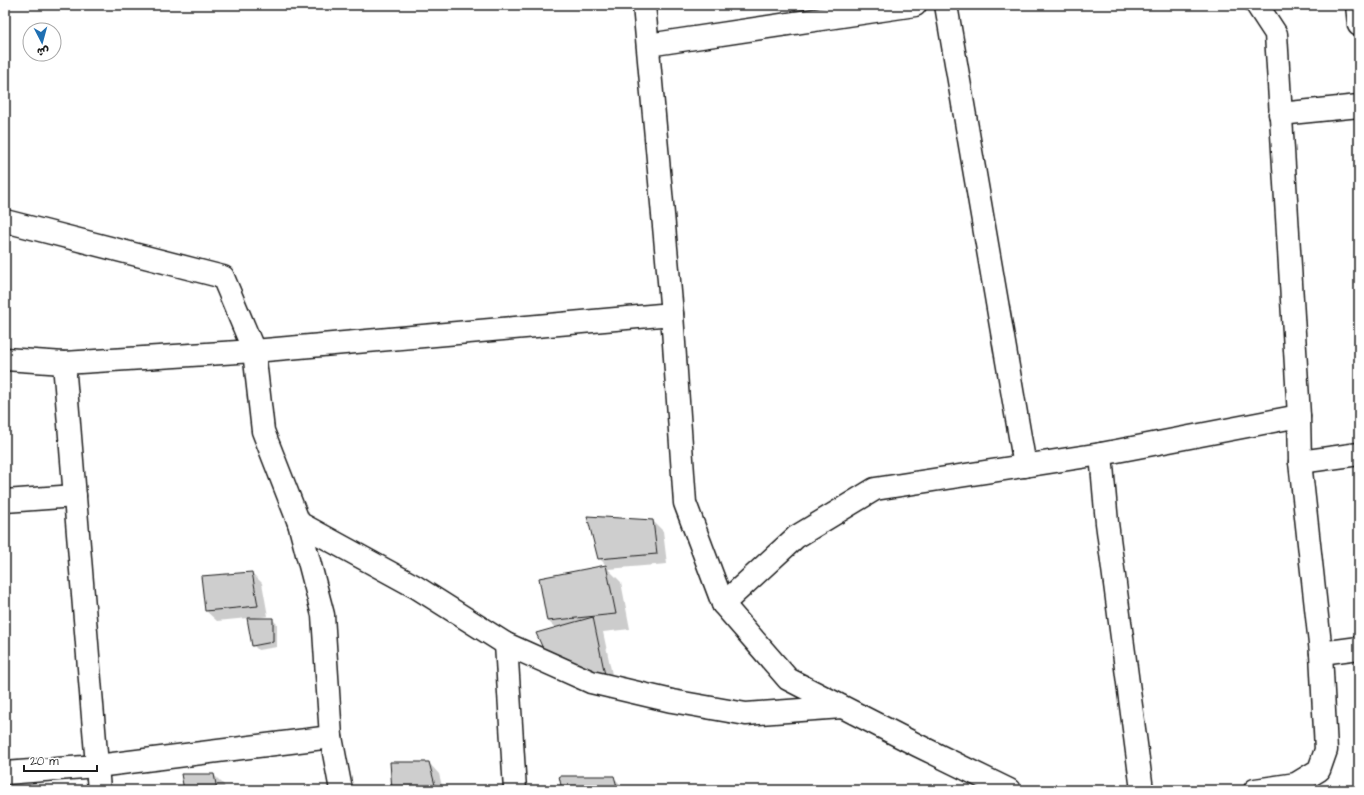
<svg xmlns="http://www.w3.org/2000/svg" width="1364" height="795" viewBox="0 0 1364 795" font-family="'Architects Daughter','Playpen Sans Arabic',sans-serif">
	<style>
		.shadow { fill: #0003 }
		.building { fill: #cecece; stroke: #1c1c1c }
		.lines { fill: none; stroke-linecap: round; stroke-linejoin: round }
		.minor-casing { stroke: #1c1c1c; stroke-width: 25 }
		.minor { stroke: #fff; stroke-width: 22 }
	</style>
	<rect width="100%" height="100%" fill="#fff"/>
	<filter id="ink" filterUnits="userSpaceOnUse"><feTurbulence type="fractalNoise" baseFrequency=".025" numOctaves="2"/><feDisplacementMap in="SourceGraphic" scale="8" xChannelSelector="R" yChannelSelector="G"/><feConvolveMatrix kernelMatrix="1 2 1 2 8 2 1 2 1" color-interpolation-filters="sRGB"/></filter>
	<g filter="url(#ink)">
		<!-- shadow -->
		<g class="shadow">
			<path d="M653,521L663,531L667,564L608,569L621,582L630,629L603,632L614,684L548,621L540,579L607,566L599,558Z"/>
			<path d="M252,573L262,583L268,616L255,618V619H272L277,624V647L258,650L253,645L248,618L217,621L206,611Z"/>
			<path d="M392,763H429L439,774L443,790H393Z"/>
			<path d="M214,775L224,785L225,790H185Z"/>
			<path d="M613,777L626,790H563Z"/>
		</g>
		<!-- building -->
		<g class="building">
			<path d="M587,516L653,520L657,554L598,559Z"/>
			<path d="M606,565L616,614L547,621L539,578Z"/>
			<path d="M252,572L258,606L205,611L201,576Z"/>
			<path d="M593,617L605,675L580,667L545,653L536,633Z"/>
			<path d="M247,618H273V642L252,646Z"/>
			<path d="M390,762H429L436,789L392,790Z"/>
			<path d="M181,774H214L217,790H184Z"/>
			<path d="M559,776H614L618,790H562Z"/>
		</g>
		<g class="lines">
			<defs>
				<g id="minor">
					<path d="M644,5L672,314L685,503L723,604L788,679L917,745L1009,790"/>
					<path d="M946,5L1025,466"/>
					<path d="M1357,5L1359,25"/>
					<path d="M648,45L915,5"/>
					<path d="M1280,114L1359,106"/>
					<path d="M5,221L223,277L254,351L263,431L299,523L323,615L331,737L341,790"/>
					<path d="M5,359L64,363L254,351L672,314"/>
					<path d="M64,363L99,790"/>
					<path d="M1101,454L1107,523L1142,790"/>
					<path d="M1300,462L1359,454"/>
					<path d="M5,501L75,496"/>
					<path d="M299,523L416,587L506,644L591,682L672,701L746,714L842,707"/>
					<path d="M723,604L796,537L875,489L1101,454L1299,416"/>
					<path d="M506,644L515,790"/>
					<path d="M1321,653L1359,648"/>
					<path d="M5,773L97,766L331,737"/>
					<path d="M1255,790L1296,784L1319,770L1326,750L1321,653L1300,462L1299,416L1276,34L1257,5"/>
				</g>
			</defs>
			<!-- minor casing -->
			<use href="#minor" class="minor-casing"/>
			<!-- minor -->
			<use href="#minor" class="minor"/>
		</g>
	</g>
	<!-- margin -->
	<rect width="1364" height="795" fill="none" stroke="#fff" stroke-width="20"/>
	<rect x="10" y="10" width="1344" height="775" fill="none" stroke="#1c1c1c" stroke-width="1.5" filter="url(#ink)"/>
	<!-- north arrow -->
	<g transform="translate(42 42) rotate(174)"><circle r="19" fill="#ffffff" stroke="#a4a4a4"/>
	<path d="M0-3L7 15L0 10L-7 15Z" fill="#1f6fb2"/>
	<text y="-6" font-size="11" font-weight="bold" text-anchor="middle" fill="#1c1c1c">ش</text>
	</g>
	<!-- scale -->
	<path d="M24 765v6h73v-6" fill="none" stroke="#1c1c1c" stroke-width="2"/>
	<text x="30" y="765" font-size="12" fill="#1c1c1c" stroke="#ffffff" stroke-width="3" paint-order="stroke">20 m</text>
</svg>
